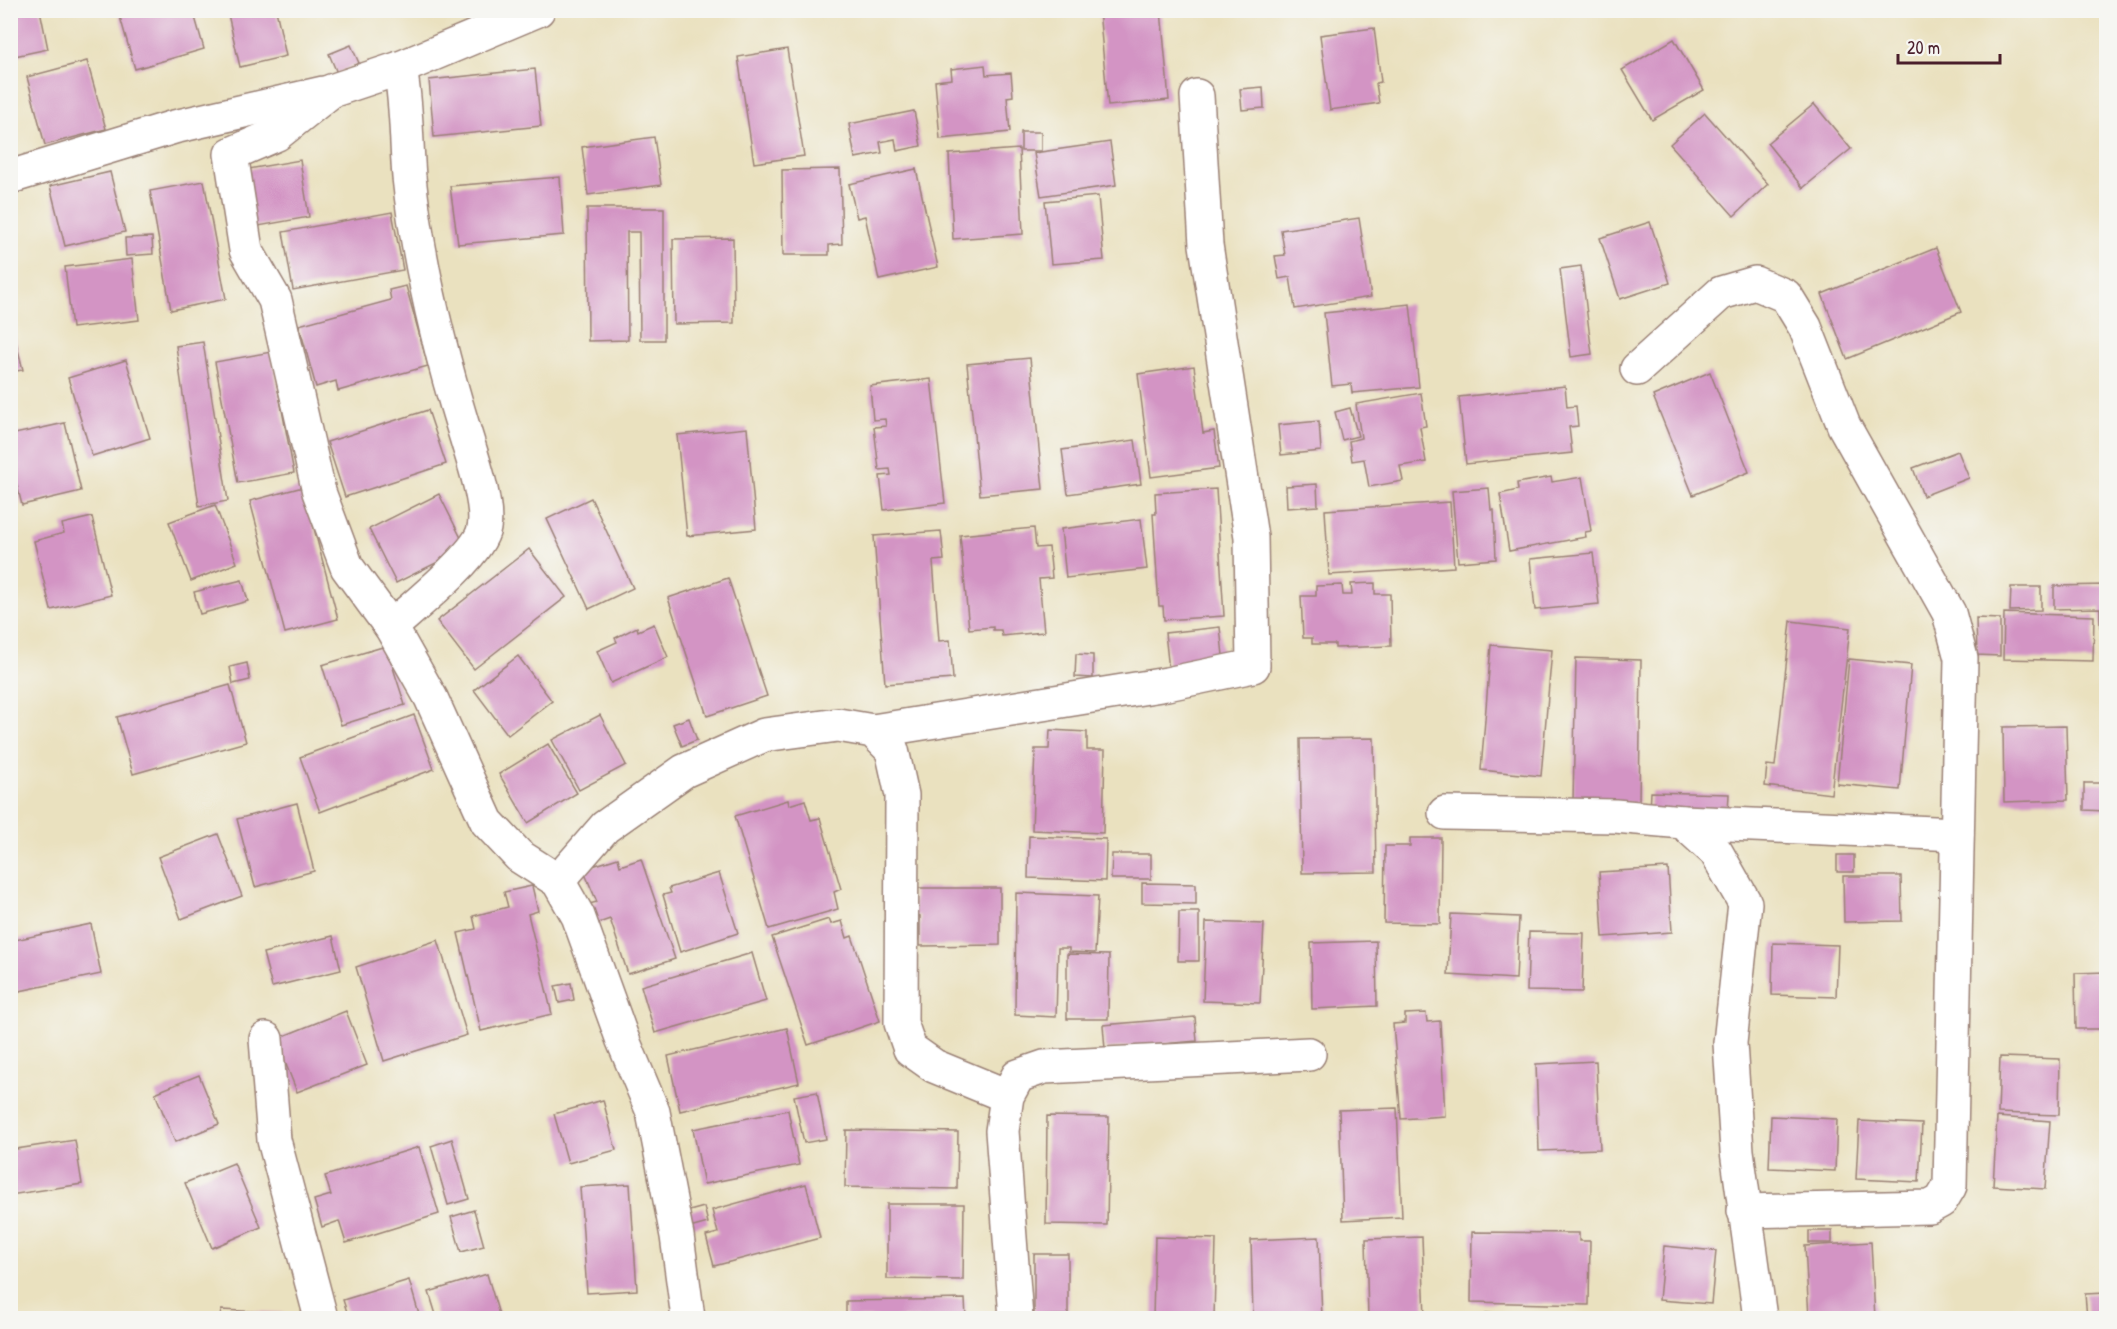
<svg xmlns="http://www.w3.org/2000/svg" width="2117" height="1329" viewBox="0 0 2117 1329" font-family="'Patrick Hand',sans-serif">
	<style>
		.building { fill: #d394c4 }
		.lines { fill: none; stroke-linecap: round; stroke-linejoin: round }
		.street-casing { stroke: #9a8075; stroke-width: 36 }
		.street { stroke: #fff; stroke-width: 33 }
	</style>
	<rect width="100%" height="100%" fill="#f6f6f2"/>
	<filter id="ink" filterUnits="userSpaceOnUse"><feTurbulence type="fractalNoise" baseFrequency=".0167" numOctaves="2"/><feDisplacementMap in="SourceGraphic" scale="12" xChannelSelector="R" yChannelSelector="G"/><feConvolveMatrix kernelMatrix="1 2 1 2 8 2 1 2 1" color-interpolation-filters="sRGB"/></filter>
	<filter id="wash" filterUnits="userSpaceOnUse"><feTurbulence type="fractalNoise" baseFrequency=".008" numOctaves="4" result="noise"/><feDisplacementMap in="SourceGraphic" scale="24" xChannelSelector="R" yChannelSelector="G"/><feGaussianBlur stdDeviation="1.35" result="paint"/><feColorMatrix in="noise" values="0 0 0 0 0 0 0 0 0 0 0 0 0 0 0 0 0 1.4 0 .05"/><feComposite in="paint" operator="in"/></filter>
	<g filter="url(#wash)">
		<rect width="100%" height="100%" fill="#eae1bf"/>
		<g id="blocks">
			<!-- building -->
			<g class="building">
				<path d="M10,10H40L48,49L10,57Z"/>
				<path d="M118,10H193L204,49L135,69Z"/>
				<path d="M227,10H276L286,56L240,67Z"/>
				<path d="M1099,10H1161L1169,100L1108,106Z"/>
				<path d="M1374,28L1381,82L1376,83L1379,103L1330,110L1320,35Z"/>
				<path d="M1674,39L1704,90L1652,120L1622,70Z"/>
				<path d="M351,45L359,63L337,73L329,54Z"/>
				<path d="M787,49L804,156L754,163L738,57Z"/>
				<path d="M87,61L106,129L45,145L27,77Z"/>
				<path d="M985,65L986,75L1011,73L1013,96L1007,97L1010,132L940,139L935,81L952,79L951,69Z"/>
				<path d="M535,69L541,126L434,137L429,80Z"/>
				<path d="M1263,87L1264,108L1242,110L1240,89Z"/>
				<path d="M1814,104L1851,149L1803,188L1767,143Z"/>
				<path d="M914,111L921,146L897,151L895,139L880,142L882,153L855,158L849,124Z"/>
				<path d="M1705,113L1768,184L1734,216L1670,144Z"/>
				<rect x="1021" y="132" width="20" height="19"/>
				<path d="M654,137L661,185L588,195L582,147Z"/>
				<path d="M1110,142L1116,185L1041,196L1034,153Z"/>
				<path d="M1019,149L1023,234L953,239L949,154Z"/>
				<path d="M300,160L309,217L253,227L243,170Z"/>
				<path d="M840,169L842,244L829,245V255H783L782,170Z"/>
				<path d="M916,169L938,267L879,280L865,216L857,218L849,184Z"/>
				<path d="M110,172L125,232L65,246L50,186Z"/>
				<path d="M560,177L564,235L458,244L450,186Z"/>
				<path d="M204,181L226,299L171,310L150,191Z"/>
				<path d="M1098,196L1104,260L1051,264L1045,201Z"/>
				<path d="M587,208H664V340H640L639,232H627L628,340L588,341Z"/>
				<path d="M392,212L403,270L293,290L283,232Z"/>
				<path d="M1359,218L1371,297L1295,309L1290,277L1279,279L1275,256L1285,255L1281,230Z"/>
				<path d="M1650,222L1670,283L1620,299L1600,238Z"/>
				<path d="M152,237L153,254L126,256L125,238Z"/>
				<path d="M733,238L734,323L674,324L673,239Z"/>
				<path d="M1936,248L1961,312L1847,359L1822,294Z"/>
				<path d="M132,259L139,320L72,328L65,267Z"/>
				<path d="M1581,266L1592,354L1571,357L1560,269Z"/>
				<path d="M406,286L428,366L338,391L336,381L316,387L299,325L391,300L389,290Z"/>
				<path d="M1410,304L1419,387L1352,393L1351,384L1332,386L1324,313Z"/>
				<path d="M10,318L23,370L10,372Z"/>
				<path d="M203,342L228,501L199,506L176,346Z"/>
				<path d="M271,352L294,473L238,483L215,362Z"/>
				<path d="M1030,358L1043,489L980,495L967,364Z"/>
				<path d="M126,360L150,438L92,456L68,378Z"/>
				<path d="M1194,366L1203,433L1214,431L1219,468L1151,477L1138,374Z"/>
				<path d="M1710,372L1749,472L1693,495L1653,396Z"/>
				<path d="M931,379L945,503L884,510L880,476L891,475L890,469L879,470L874,427L886,426L885,419L873,420L870,386Z"/>
				<path d="M1565,386L1567,407L1576,406L1578,426L1569,427L1572,453L1466,464L1459,397Z"/>
				<path d="M1421,393L1426,426L1420,427L1426,462L1400,466L1403,481L1369,487L1364,459L1352,461L1349,441L1361,438L1356,404Z"/>
				<path d="M1350,408L1358,436L1342,440L1335,412Z"/>
				<path d="M428,410L446,464L345,497L327,442Z"/>
				<path d="M1319,421L1321,451L1281,455L1278,425Z"/>
				<path d="M65,423L81,491L22,505L10,458V435Z"/>
				<path d="M747,428L756,529L687,536L677,435Z"/>
				<path d="M1135,440L1141,484L1068,494L1062,450Z"/>
				<path d="M1958,451L1969,478L1923,496L1913,468Z"/>
				<path d="M1551,477L1552,482L1582,477L1591,531L1585,532L1586,537L1509,551L1500,494L1518,490L1517,483Z"/>
				<path d="M1317,484L1318,506L1287,508L1286,486Z"/>
				<path d="M303,487L338,619L285,633L250,501Z"/>
				<path d="M1489,488L1491,510H1494L1496,559L1458,562L1452,491Z"/>
				<path d="M1216,489L1224,616L1164,620L1163,606H1159L1153,514H1156L1155,493Z"/>
				<path d="M439,494L466,548L396,583L369,529Z"/>
				<path d="M591,498L633,588L589,609L547,519Z"/>
				<path d="M1450,502L1454,567L1329,575L1325,510Z"/>
				<path d="M215,505L237,563L191,581L169,522Z"/>
				<path d="M92,517L111,595L51,610L34,541L64,533L62,524Z"/>
				<path d="M1141,519L1147,569L1066,578L1061,529Z"/>
				<path d="M1034,528L1036,548L1049,547L1052,578L1039,579L1044,632L1002,636L1001,630H993V627L969,629L960,535Z"/>
				<path d="M941,531L944,560L933,561L939,641L950,640L953,679L885,684L874,536Z"/>
				<path d="M529,549L566,597L474,669L437,621Z"/>
				<path d="M1593,553L1599,604L1535,610L1530,559Z"/>
				<path d="M728,578L767,696L707,716L668,598Z"/>
				<path d="M242,580L248,601L200,614L194,592Z"/>
				<path d="M1375,583V594H1390L1391,646L1335,648V644H1312V638H1303L1301,596H1316V586L1342,585L1343,595H1352L1351,584Z"/>
				<path d="M2106,585V627H2100V608L2054,609V586Z"/>
				<path d="M2011,587H2041V610L2010,611Z"/>
				<path d="M2004,613L2094,616L2093,661L2003,659Z"/>
				<path d="M1976,618L2000,619V656L1977,655Z"/>
				<path d="M1791,621L1850,628L1831,794L1765,786L1767,765L1775,766Z"/>
				<path d="M654,624L668,657L611,683L597,651L617,642L615,638L637,627L638,631Z"/>
				<path d="M1220,627L1224,665L1169,670L1165,633Z"/>
				<path d="M1491,645L1552,650L1541,776L1481,770Z"/>
				<path d="M386,646L405,705L341,725L322,665Z"/>
				<path d="M1076,654L1093,655V678L1075,677Z"/>
				<path d="M518,656L552,701L508,735L474,690Z"/>
				<path d="M1576,658L1641,660L1639,803L1573,802Z"/>
				<path d="M1849,659L1911,665L1900,790L1837,784Z"/>
				<path d="M247,663L250,680L233,684L230,667Z"/>
				<path d="M230,685L246,742L133,774L117,717Z"/>
				<path d="M414,715L434,769L320,812L300,757Z"/>
				<path d="M600,715L626,765L579,790L552,740Z"/>
				<path d="M689,718L697,740L682,746L673,724Z"/>
				<path d="M2066,726L2068,800L2004,802L2003,727Z"/>
				<path d="M1050,730L1087,732V750H1105L1103,833L1032,830L1035,749H1049Z"/>
				<path d="M1374,738L1376,872L1302,873L1300,739Z"/>
				<path d="M548,744L577,793L528,823L499,774Z"/>
				<path d="M2084,783H2106V811L2084,810Z"/>
				<path d="M1651,792L1729,794L1728,813L1650,811Z"/>
				<path d="M788,800L789,805L805,800L811,820L820,818L841,889L834,892L838,909L769,929L735,816Z"/>
				<path d="M297,803L314,871L255,887L237,819Z"/>
				<path d="M218,834L242,896L181,919L158,857Z"/>
				<path d="M1029,836L1106,839L1105,881L1028,878Z"/>
				<path d="M1410,838H1441L1440,924L1384,923L1385,846H1410Z"/>
				<path d="M1112,854H1151V879H1111Z"/>
				<rect x="1837" y="855" width="17" height="17"/>
				<path d="M618,858L620,866L641,859L675,959L628,974L610,919L596,924L589,904L597,902L583,869Z"/>
				<path d="M1668,868L1672,932L1603,937L1599,872Z"/>
				<path d="M719,873L738,933L680,952L663,895L671,893L669,888Z"/>
				<path d="M1843,876H1901L1902,921L1844,922Z"/>
				<path d="M1142,883L1196,884V904L1142,903Z"/>
				<path d="M532,886L538,911L528,914L552,1014L481,1031L458,933L476,929L473,916L508,907L504,892Z"/>
				<path d="M914,888H1000V945L920,946V916L914,915Z"/>
				<path d="M1016,893L1098,896L1095,953L1069,952V948H1058L1056,1017L1015,1015Z"/>
				<path d="M1179,912H1199V961H1178Z"/>
				<path d="M1451,914L1519,917L1516,979L1448,975Z"/>
				<path d="M829,919L831,924L842,921L847,938L852,936L880,1021L808,1045L772,937Z"/>
				<path d="M1206,922L1264,924L1260,1003L1203,1001Z"/>
				<path d="M91,924L101,974L10,993V941Z"/>
				<path d="M1529,932L1584,933L1582,992L1527,991Z"/>
				<path d="M333,936L341,970L272,987L263,953Z"/>
				<path d="M438,940L467,1035L384,1061L356,967Z"/>
				<path d="M1376,941L1377,1006L1312,1009L1311,943Z"/>
				<path d="M1773,943L1838,945L1836,997L1772,995Z"/>
				<path d="M752,953L766,1001L655,1033L641,986Z"/>
				<path d="M1067,954L1109,955L1108,1019H1067Z"/>
				<path d="M2106,972V1029H2076L2075,973Z"/>
				<path d="M571,983L574,1000L559,1003L555,986Z"/>
				<path d="M346,1011L367,1065L297,1092L276,1039Z"/>
				<path d="M1426,1013L1427,1022L1440,1021L1445,1116L1401,1119L1393,1024L1405,1023V1014Z"/>
				<path d="M1195,1017L1197,1041L1105,1049L1103,1025Z"/>
				<path d="M787,1028L799,1083L680,1111L668,1056Z"/>
				<path d="M2000,1057L2060,1059L2059,1115L1998,1113Z"/>
				<path d="M1596,1061L1600,1149L1539,1151L1536,1064Z"/>
				<path d="M199,1075L219,1124L175,1142L155,1093Z"/>
				<path d="M817,1092L826,1139L804,1143L794,1096Z"/>
				<path d="M603,1100L616,1150L568,1163L554,1114Z"/>
				<path d="M1397,1108L1402,1217L1343,1220L1339,1110Z"/>
				<path d="M788,1110L799,1165L704,1184L693,1129Z"/>
				<path d="M1047,1116L1109,1117L1107,1225L1046,1224Z"/>
				<path d="M1771,1116L1837,1119L1835,1171L1769,1168Z"/>
				<path d="M1997,1117L2050,1121L2045,1189L1993,1186Z"/>
				<path d="M1859,1121L1922,1124L1919,1182L1856,1179Z"/>
				<path d="M846,1130L958,1132L957,1189L845,1187Z"/>
				<path d="M452,1139L469,1199L448,1205L431,1146Z"/>
				<path d="M75,1140L82,1184L10,1195V1150Z"/>
				<path d="M419,1147L439,1214L346,1243L339,1221L322,1227L314,1200L331,1195L325,1176Z"/>
				<path d="M234,1163L261,1227L212,1248L185,1183Z"/>
				<path d="M630,1184L637,1290L587,1293L580,1187Z"/>
				<path d="M806,1184L820,1238L714,1266L706,1236L718,1233L712,1210Z"/>
				<path d="M887,1204H964L963,1280L887,1279Z"/>
				<path d="M704,1207L708,1223L686,1229L682,1213Z"/>
				<path d="M474,1210L484,1246L461,1252L451,1217Z"/>
				<rect x="1809" y="1231" width="23" height="12"/>
				<path d="M1472,1232L1579,1233V1241H1590L1589,1305L1471,1302Z"/>
				<path d="M1155,1237L1216,1239L1214,1318H1153Z"/>
				<path d="M1319,1237L1322,1318H1253L1251,1240Z"/>
				<path d="M1422,1237L1425,1318H1368L1366,1239Z"/>
				<path d="M1871,1242L1875,1318H1809L1805,1246Z"/>
				<path d="M1664,1246L1716,1251L1711,1304L1659,1300Z"/>
				<path d="M1034,1254H1068V1315L1034,1316Z"/>
				<path d="M487,1274L500,1318H437L429,1292Z"/>
				<path d="M409,1280L420,1318H349L343,1300Z"/>
				<path d="M2106,1293V1318H2087L2085,1294Z"/>
				<path d="M965,1299L966,1318H846V1301Z"/>
				<path d="M221,1310L283,1313V1318H220Z"/>
				<path d="M1486,1313L1527,1317L1526,1318H1486Z"/>
			</g>
		</g>
	</g>
	<g filter="url(#ink)">
		<use href="#blocks" fill-opacity="0" stroke="#9a8075" stroke-width="1.5"/>
		<g class="lines">
			<defs>
				<g id="street">
					<path d="M538,10L400,68L331,91L277,134L231,154L246,250L275,300L319,492L347,567L391,627L431,698L487,822L519,856L558,881L578,916L622,1038L653,1112L677,1236L688,1318"/>
					<path d="M10,177L174,127L323,93"/>
					<path d="M1637,369L1721,293L1755,283L1786,296L1805,327L1844,426L1949,613L1961,658L1950,1186L1941,1201L1930,1207L1744,1211"/>
					<path d="M391,627C413,607 480,554 484,528C489,504 471,454 464,430C439,348 418,263 409,177C406,140 407,105 400,68"/>
					<path d="M873,731L1167,684L1253,666L1251,537L1206,245L1197,96"/>
					<path d="M1445,813L1615,816L1683,822L1716,852L1745,903L1730,1043L1737,1151L1760,1318"/>
					<path d="M1683,822L1957,834"/>
					<path d="M558,881L605,827L684,771L764,735L838,725L873,731L892,750L902,795L901,1023L910,1049L934,1066L1007,1096"/>
					<path d="M266,1039L274,1140L321,1318"/>
					<path d="M1016,1318L1002,1131L1007,1096L1018,1076L1044,1067L1309,1054"/>
				</g>
			</defs>
			<!-- street casing -->
			<use href="#street" class="street-casing"/>
			<!-- street -->
			<use href="#street" class="street"/>
		</g>
	</g>
	<!-- margin -->
	<rect width="2117" height="1329" fill="none" stroke="#f6f6f2" stroke-width="36"/>
	<!-- scale -->
	<path d="M1898 54v9h102v-9" fill="none" stroke="#4a1f2b" stroke-width="3"/>
	<text x="1907" y="54" font-size="18" fill="#4a1f2b" stroke="#f6f6f2" stroke-width="4.5" paint-order="stroke">20 m</text>
</svg>
